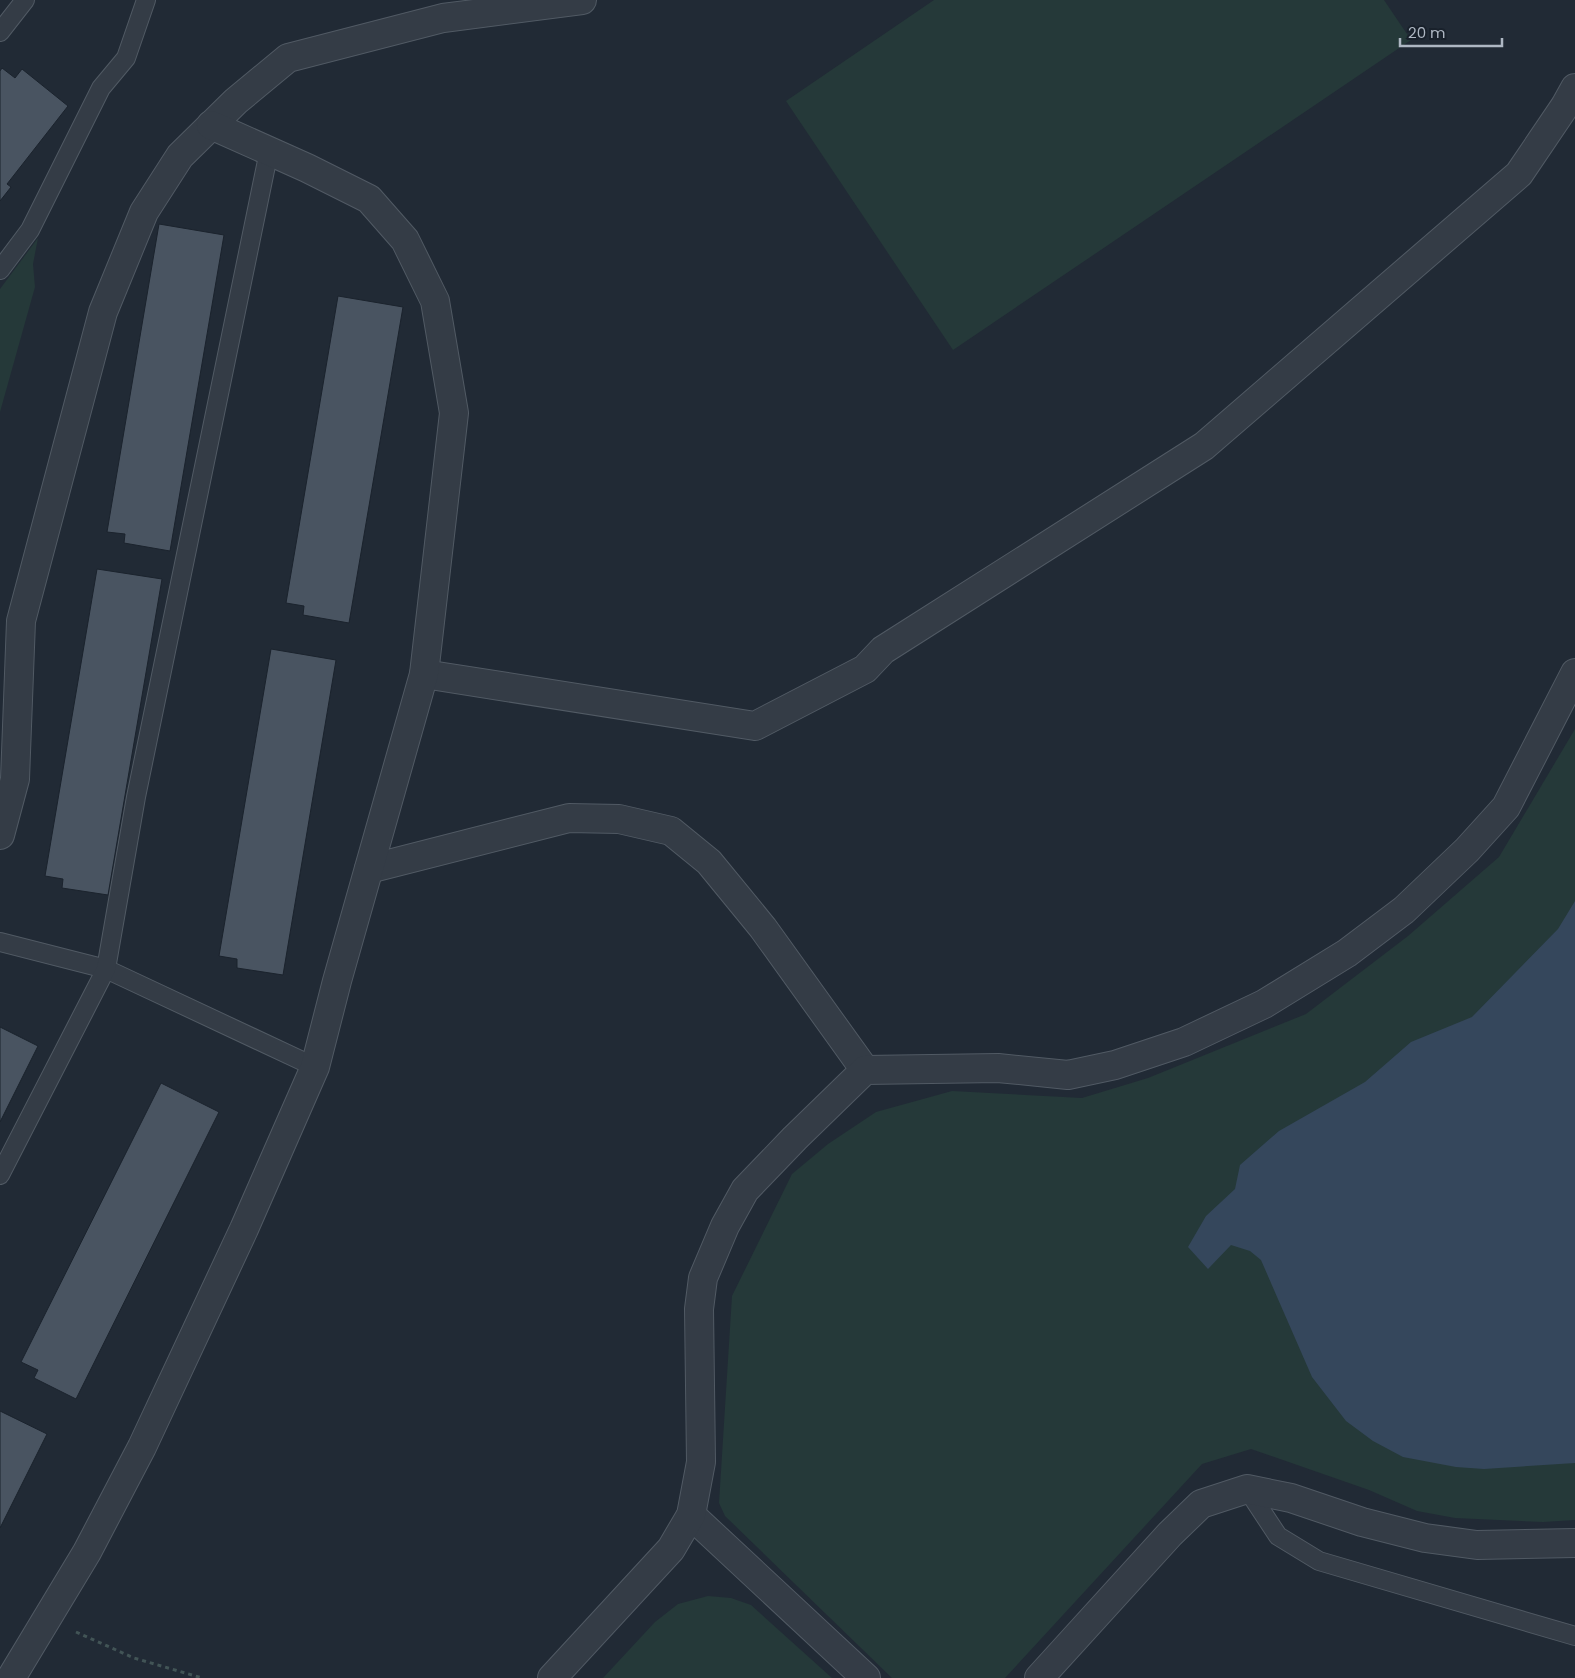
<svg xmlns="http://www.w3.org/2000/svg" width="1575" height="1678" viewBox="0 0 1575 1678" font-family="Poppins,sans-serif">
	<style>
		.green { fill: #253939 }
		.water { fill: #35475c }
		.building { fill: #495461; stroke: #1b232d }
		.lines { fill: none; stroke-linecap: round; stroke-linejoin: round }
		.lane-casing { stroke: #515a64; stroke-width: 20 }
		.street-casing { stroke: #515a64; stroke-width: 30 }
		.path { stroke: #425456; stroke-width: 3; stroke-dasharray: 4 4; stroke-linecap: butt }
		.lane { stroke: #343c46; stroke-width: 18 }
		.street { stroke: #343c46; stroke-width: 28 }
	</style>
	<rect width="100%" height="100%" fill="#212a35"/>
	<!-- green -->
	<g class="green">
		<path d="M934,0H1384L1411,40L953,350L786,101Z"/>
		<path d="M38,238L33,264L35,287L0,412V289Z"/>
		<path d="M1575,729V1520L1543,1522L1455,1518L1417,1511L1369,1490L1251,1449L1202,1464L1005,1678H892L725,1516L719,1503L732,1296L792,1174L828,1144L876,1112L952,1091L1082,1098L1148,1078L1306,1014L1408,936L1499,857Z"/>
		<path d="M708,1596L731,1598L751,1605L832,1678H603L655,1622L678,1604Z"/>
	</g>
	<!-- water -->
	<path class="water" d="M1575,901V1463L1484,1469L1456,1467L1403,1457L1373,1441L1346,1421L1312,1377L1261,1260L1250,1251L1231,1245L1208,1269L1188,1247L1206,1216L1235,1189L1240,1165L1279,1131L1365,1082L1411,1042L1472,1017L1558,929Z"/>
	<!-- building -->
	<g class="building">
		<path d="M2,68L15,78L22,69L68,106L7,184L11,187L0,201V71Z"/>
		<path d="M159,224L224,235L170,551L124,543L125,534L107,532Z"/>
		<path d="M338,296L403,307L349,623L303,615L304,606L286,603Z"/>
		<path d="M97,569L162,579L108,895L62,888L63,879L45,876Z"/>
		<path d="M271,649L336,660L283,975L237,968V959L219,956Z"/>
		<path d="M0,1027L38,1046L0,1122Z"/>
		<path d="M161,1083L219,1112L76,1399L34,1378L38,1370L21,1362Z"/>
		<path d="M0,1411L47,1434L0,1528Z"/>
	</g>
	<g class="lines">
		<defs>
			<g id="lane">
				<path d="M0,32L25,0"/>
				<path d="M0,270L30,230L101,88L126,58L146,0"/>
				<path d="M0,942L106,969L315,1067"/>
				<path d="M0,1175L106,969L136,797L269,151"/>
				<path d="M1247,1489L1278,1536L1319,1561L1575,1636"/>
			</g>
			<g id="street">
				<path d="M424,674L755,726L865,669L883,650L1204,446L1519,174L1565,106L1575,88"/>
				<path d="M0,835L15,779L21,621L103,312L144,212L180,156L236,101L288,58L443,18L582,0"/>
				<path d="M369,869L569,818L619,819L671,831L709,862L763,928L865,1070"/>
				<path d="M691,1515L866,1678"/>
				<path d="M11,1678L87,1552L142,1447L244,1229L315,1067L337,981L424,674L454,413L435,301L405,240L369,199L307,168L211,125"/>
				<path d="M552,1678L671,1549L691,1515L701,1462L699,1309L703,1278L725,1226L745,1190L795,1138L865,1070L998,1068L1068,1075L1115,1065L1184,1042L1264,1004L1347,953L1404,910L1467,850L1506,807L1575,673"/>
				<path d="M1039,1678L1170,1534L1201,1504L1247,1489L1291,1498L1362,1522L1425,1538L1477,1545L1575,1543"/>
			</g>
		</defs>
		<!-- lane casing -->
		<use href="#lane" class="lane-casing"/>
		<!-- street casing -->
		<use href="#street" class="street-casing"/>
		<!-- path -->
		<path class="path" d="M76,1632L134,1658L202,1678"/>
		<!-- lane -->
		<use href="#lane" class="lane"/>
		<!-- street -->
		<use href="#street" class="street"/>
	</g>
	<!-- scale -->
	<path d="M1400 38v8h102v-8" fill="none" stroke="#aeb7c3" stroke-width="2.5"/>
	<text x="1408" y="38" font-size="15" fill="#aeb7c3" stroke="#19212b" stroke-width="4" paint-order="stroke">20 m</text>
</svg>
